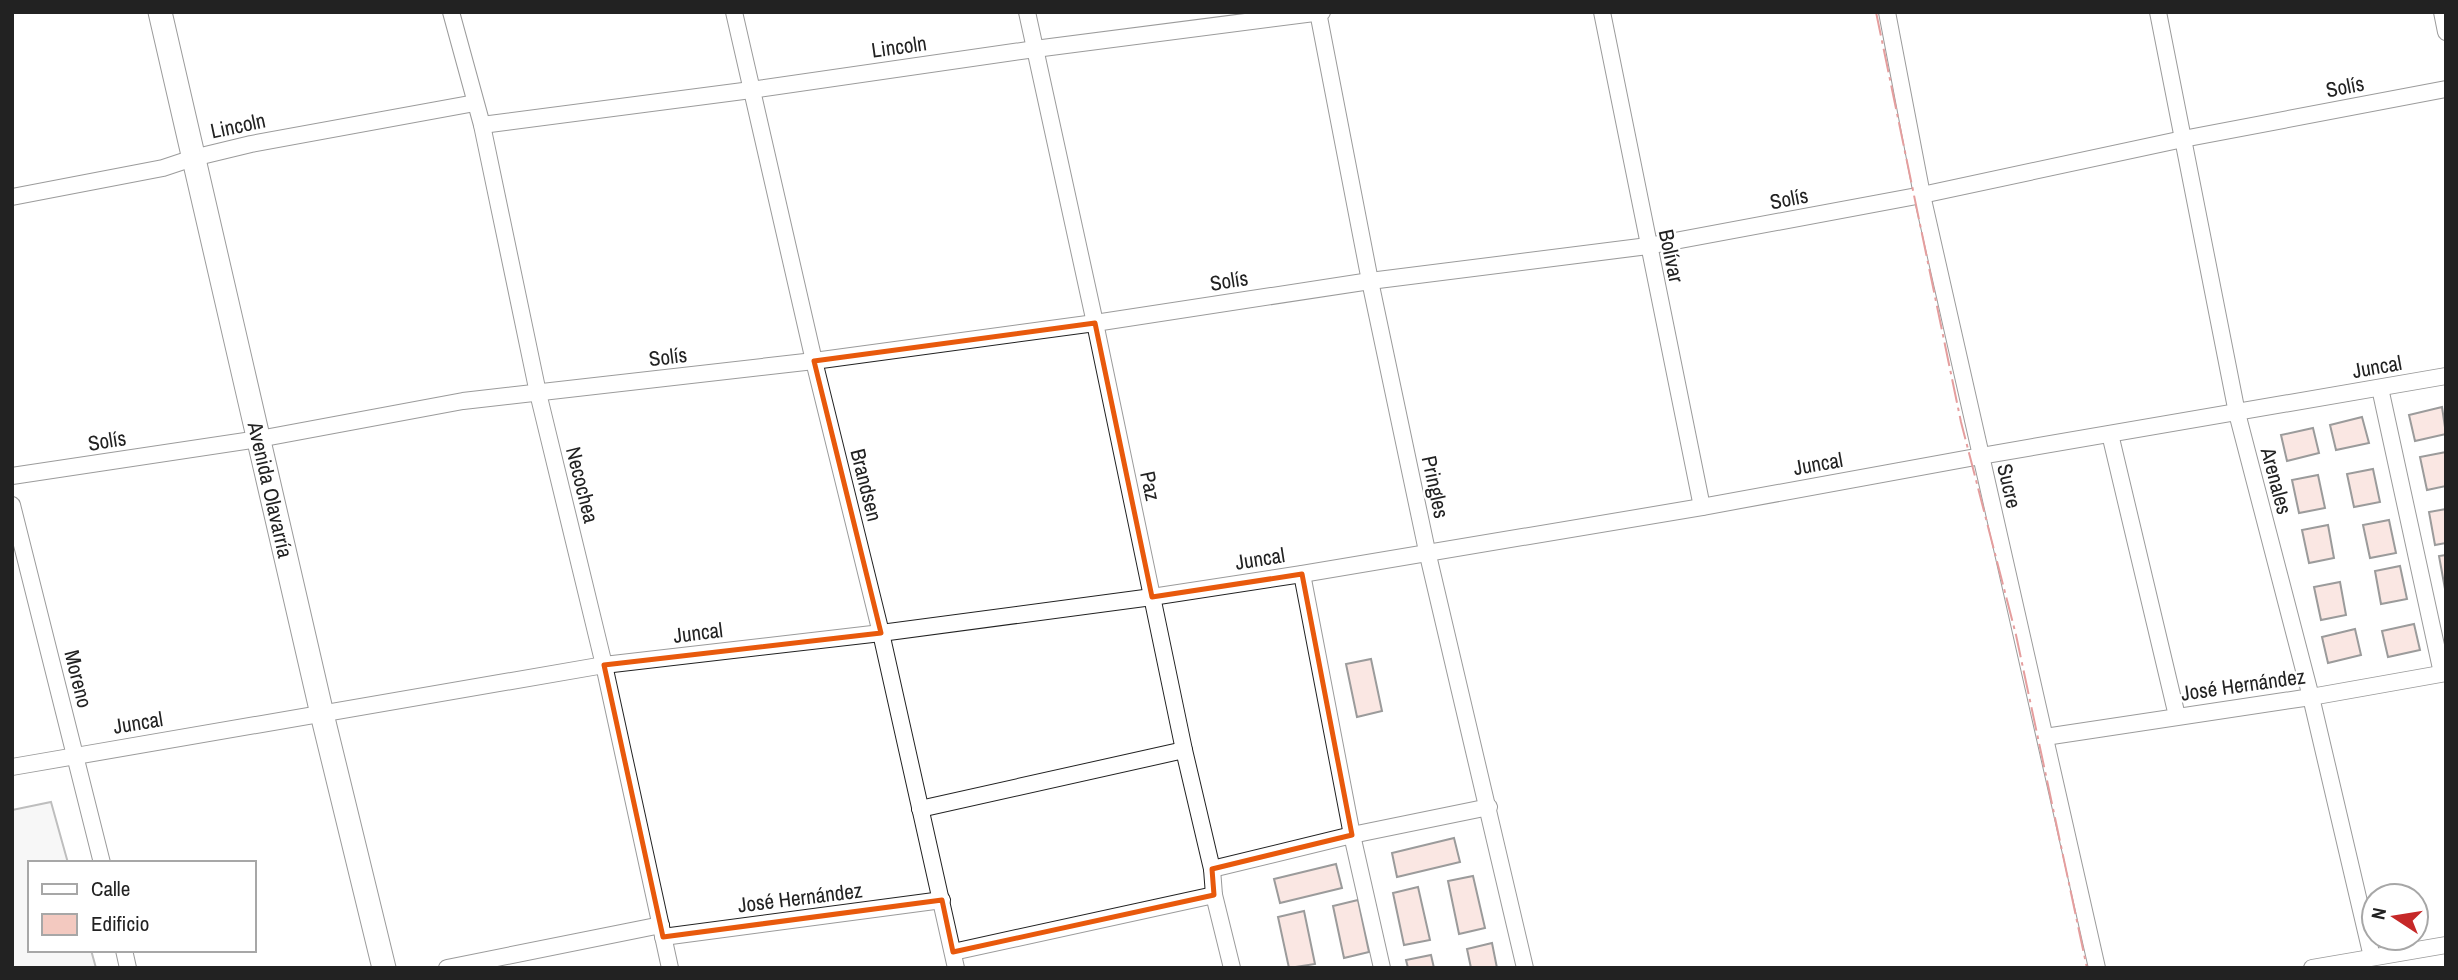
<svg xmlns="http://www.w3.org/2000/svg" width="2458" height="980" viewBox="0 0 2458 980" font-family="'Archivo Narrow',sans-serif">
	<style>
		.green { fill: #eee; stroke: #6f6f6f; stroke-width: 2 }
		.building { fill: #f3c9c0; stroke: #222; stroke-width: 2 }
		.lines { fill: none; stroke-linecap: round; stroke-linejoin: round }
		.minor-casing { stroke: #222; stroke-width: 18 }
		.secondary-casing { stroke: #222; stroke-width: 25 }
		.minor { stroke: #fff; stroke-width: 16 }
		.secondary { stroke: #fff; stroke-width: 23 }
		.power { stroke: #c62828; stroke-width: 2; stroke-dasharray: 24 5 3.5 5; stroke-linecap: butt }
		.marked { fill: none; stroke: #e8590c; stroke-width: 5; stroke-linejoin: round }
		.labels { text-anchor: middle; stroke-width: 5; stroke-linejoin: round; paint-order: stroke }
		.street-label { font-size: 21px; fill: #222; stroke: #fff }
	</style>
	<rect width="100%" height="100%" fill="#fff"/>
	<!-- green -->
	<path class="green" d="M51,802L68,863H30V950H91L96,968H12V810Z"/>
	<!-- building -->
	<g class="building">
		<path d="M2442,407L2446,434L2415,441L2409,415Z"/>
		<path d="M2362,417L2369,443L2336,450L2330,425Z"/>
		<path d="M2313,428L2319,453L2287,461L2281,435Z"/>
		<path d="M2446,452V486L2427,490L2420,457Z"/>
		<path d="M2373,469L2380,502L2354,507L2347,474Z"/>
		<path d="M2318,475L2325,508L2299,513L2292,480Z"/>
		<path d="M2446,509V543L2435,545L2429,512Z"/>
		<path d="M2389,520L2396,553L2370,558L2363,525Z"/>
		<path d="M2328,525L2334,558L2309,563L2302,530Z"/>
		<path d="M2446,555V589H2445L2439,556Z"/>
		<path d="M2400,566L2407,599L2381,604L2375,571Z"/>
		<path d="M2340,582L2346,615L2321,620L2314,587Z"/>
		<path d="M2414,624L2420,650L2388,657L2382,631Z"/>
		<path d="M2355,629L2361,655L2328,663L2322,637Z"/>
		<path d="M1371,659L1382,711L1357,717L1346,664Z"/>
		<path d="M1454,838L1460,862L1397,877L1392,853Z"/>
		<path d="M1336,864L1342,888L1280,903L1274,879Z"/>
		<path d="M1473,876L1485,928L1459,934L1448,881Z"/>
		<path d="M1418,887L1430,940L1404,945L1393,893Z"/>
		<path d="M1358,900L1369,952L1344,958L1333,906Z"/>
		<path d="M1304,911L1315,964L1289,968L1278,917Z"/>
		<path d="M1492,943L1497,968H1471L1467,949Z"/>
		<path d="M1431,955L1434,968H1408L1406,960Z"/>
	</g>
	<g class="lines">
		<defs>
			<g id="minor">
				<path d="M451,12L482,125L538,393L604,665L670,968"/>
				<path d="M734,12L814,361L881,633L956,968"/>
				<path d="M1027,12L1095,323L1184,750L1212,869L1214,895L1232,968"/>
				<path d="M1318,12L1370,281L1427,551L1525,968"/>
				<path d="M1602,12L1702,507"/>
				<path d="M1887,12L1922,195L2097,968"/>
				<path d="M2158,12L2237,413L2311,697L2372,957"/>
				<path d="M2442,12L2446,32"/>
				<path d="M482,125L751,90L1035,49L1322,12"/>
				<path d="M12,197L163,168L193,158L251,144L475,103"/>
				<path d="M2380,388L2442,673"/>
				<path d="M2110,434L2177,716"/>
				<path d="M12,476L259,439L463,401L814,361L1095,323L1370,281L1648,246L1922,195L2183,139L2446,89"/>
				<path d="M12,505L102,863"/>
				<path d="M1302,574L1352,835L1382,968"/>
				<path d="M2045,737L2311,697L2446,673"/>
				<path d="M12,767L604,665L881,633L1152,597L1302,574L1702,507L1981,456L2446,376"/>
				<path d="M920,809L1184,750"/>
				<path d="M1212,869L1352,835L1489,807"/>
				<path d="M663,937L942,900"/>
				<path d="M124,950L128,968"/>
				<path d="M953,952L1214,895"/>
				<path d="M447,968L661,925"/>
				<path d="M2312,968L2446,945"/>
			</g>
			<path id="secondary" d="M160,12L322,714L384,968"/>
		</defs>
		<!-- minor casing -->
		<use href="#minor" class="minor-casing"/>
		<!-- secondary casing -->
		<use href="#secondary" class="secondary-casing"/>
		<!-- minor -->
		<use href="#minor" class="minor"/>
		<!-- secondary -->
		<use href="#secondary" class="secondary"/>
		<!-- power -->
		<path class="power" d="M1876,12L1961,422L2016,635L2087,968"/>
	</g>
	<!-- marked area -->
	<path d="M0 0H2458V980H0ZM1095,323L1152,597L1302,574L1352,835L1212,869L1214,895L953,952L942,900L663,937L604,665L881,633L814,361Z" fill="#fff" fill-opacity=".55" fill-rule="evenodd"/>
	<path class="marked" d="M1095,323L1152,597L1302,574L1352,835L1212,869L1214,895L953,952L942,900L663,937L604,665L881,633L814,361Z"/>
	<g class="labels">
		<!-- street labels -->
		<g class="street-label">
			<text transform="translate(899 47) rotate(-8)" y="7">Lincoln</text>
			<text transform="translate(2345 87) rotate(-11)" y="7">Solís</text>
			<text transform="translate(238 126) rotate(-12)" y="7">Lincoln</text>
			<text transform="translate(1789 199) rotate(-11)" y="7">Solís</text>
			<text transform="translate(1671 256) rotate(78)" y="7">Bolívar</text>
			<text transform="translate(1229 281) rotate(-9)" y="7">Solís</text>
			<text transform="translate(668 357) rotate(-7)" y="7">Solís</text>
			<text transform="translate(2377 367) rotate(-10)" y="7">Juncal</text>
			<text transform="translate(107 441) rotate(-9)" y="7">Solís</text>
			<text transform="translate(1818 464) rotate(-10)" y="7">Juncal</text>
			<text transform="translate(2276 481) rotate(75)" y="7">Arenales</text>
			<text transform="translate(582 485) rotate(76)" y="7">Necochea</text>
			<text transform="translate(866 485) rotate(76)" y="7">Brandsen</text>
			<text transform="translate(1150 486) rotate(78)" y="7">Paz</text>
			<text transform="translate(2009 486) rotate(77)" y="7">Sucre</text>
			<text transform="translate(1435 487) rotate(78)" y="7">Pringles</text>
			<text transform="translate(270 490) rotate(77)" y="7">Avenida Olavarría</text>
			<text transform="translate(1260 559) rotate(-9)" y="7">Juncal</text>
			<text transform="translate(698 633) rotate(-7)" y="7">Juncal</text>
			<text transform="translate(78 679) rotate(76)" y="7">Moreno</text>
			<text transform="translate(2243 685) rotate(-8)" y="7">José Hernández</text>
			<text transform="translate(138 723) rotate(-9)" y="7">Juncal</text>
			<text transform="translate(800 898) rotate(-7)" y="7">José Hernández</text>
		</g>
	</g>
	<!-- border -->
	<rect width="2458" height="980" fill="none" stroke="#222222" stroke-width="28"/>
	<!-- legend -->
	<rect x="28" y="861" width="228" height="91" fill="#ffffff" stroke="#a7a7a7" stroke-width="2"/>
	<rect x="42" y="884" width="35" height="10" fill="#ffffff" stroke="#a7a7a7" stroke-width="2"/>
	<text x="91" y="896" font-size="21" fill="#222222">Calle</text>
	<rect x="42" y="914" width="35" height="21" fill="#f3c9c0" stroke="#a7a7a7" stroke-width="2"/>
	<text x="91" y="931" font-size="21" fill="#222222">Edificio</text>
	<!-- north arrow -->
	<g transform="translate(2395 917) rotate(282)"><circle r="33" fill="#ffffff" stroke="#a7a7a7" stroke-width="2"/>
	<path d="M0-5L12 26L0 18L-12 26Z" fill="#c62828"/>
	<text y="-10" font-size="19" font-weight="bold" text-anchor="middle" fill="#222222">N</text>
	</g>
</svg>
